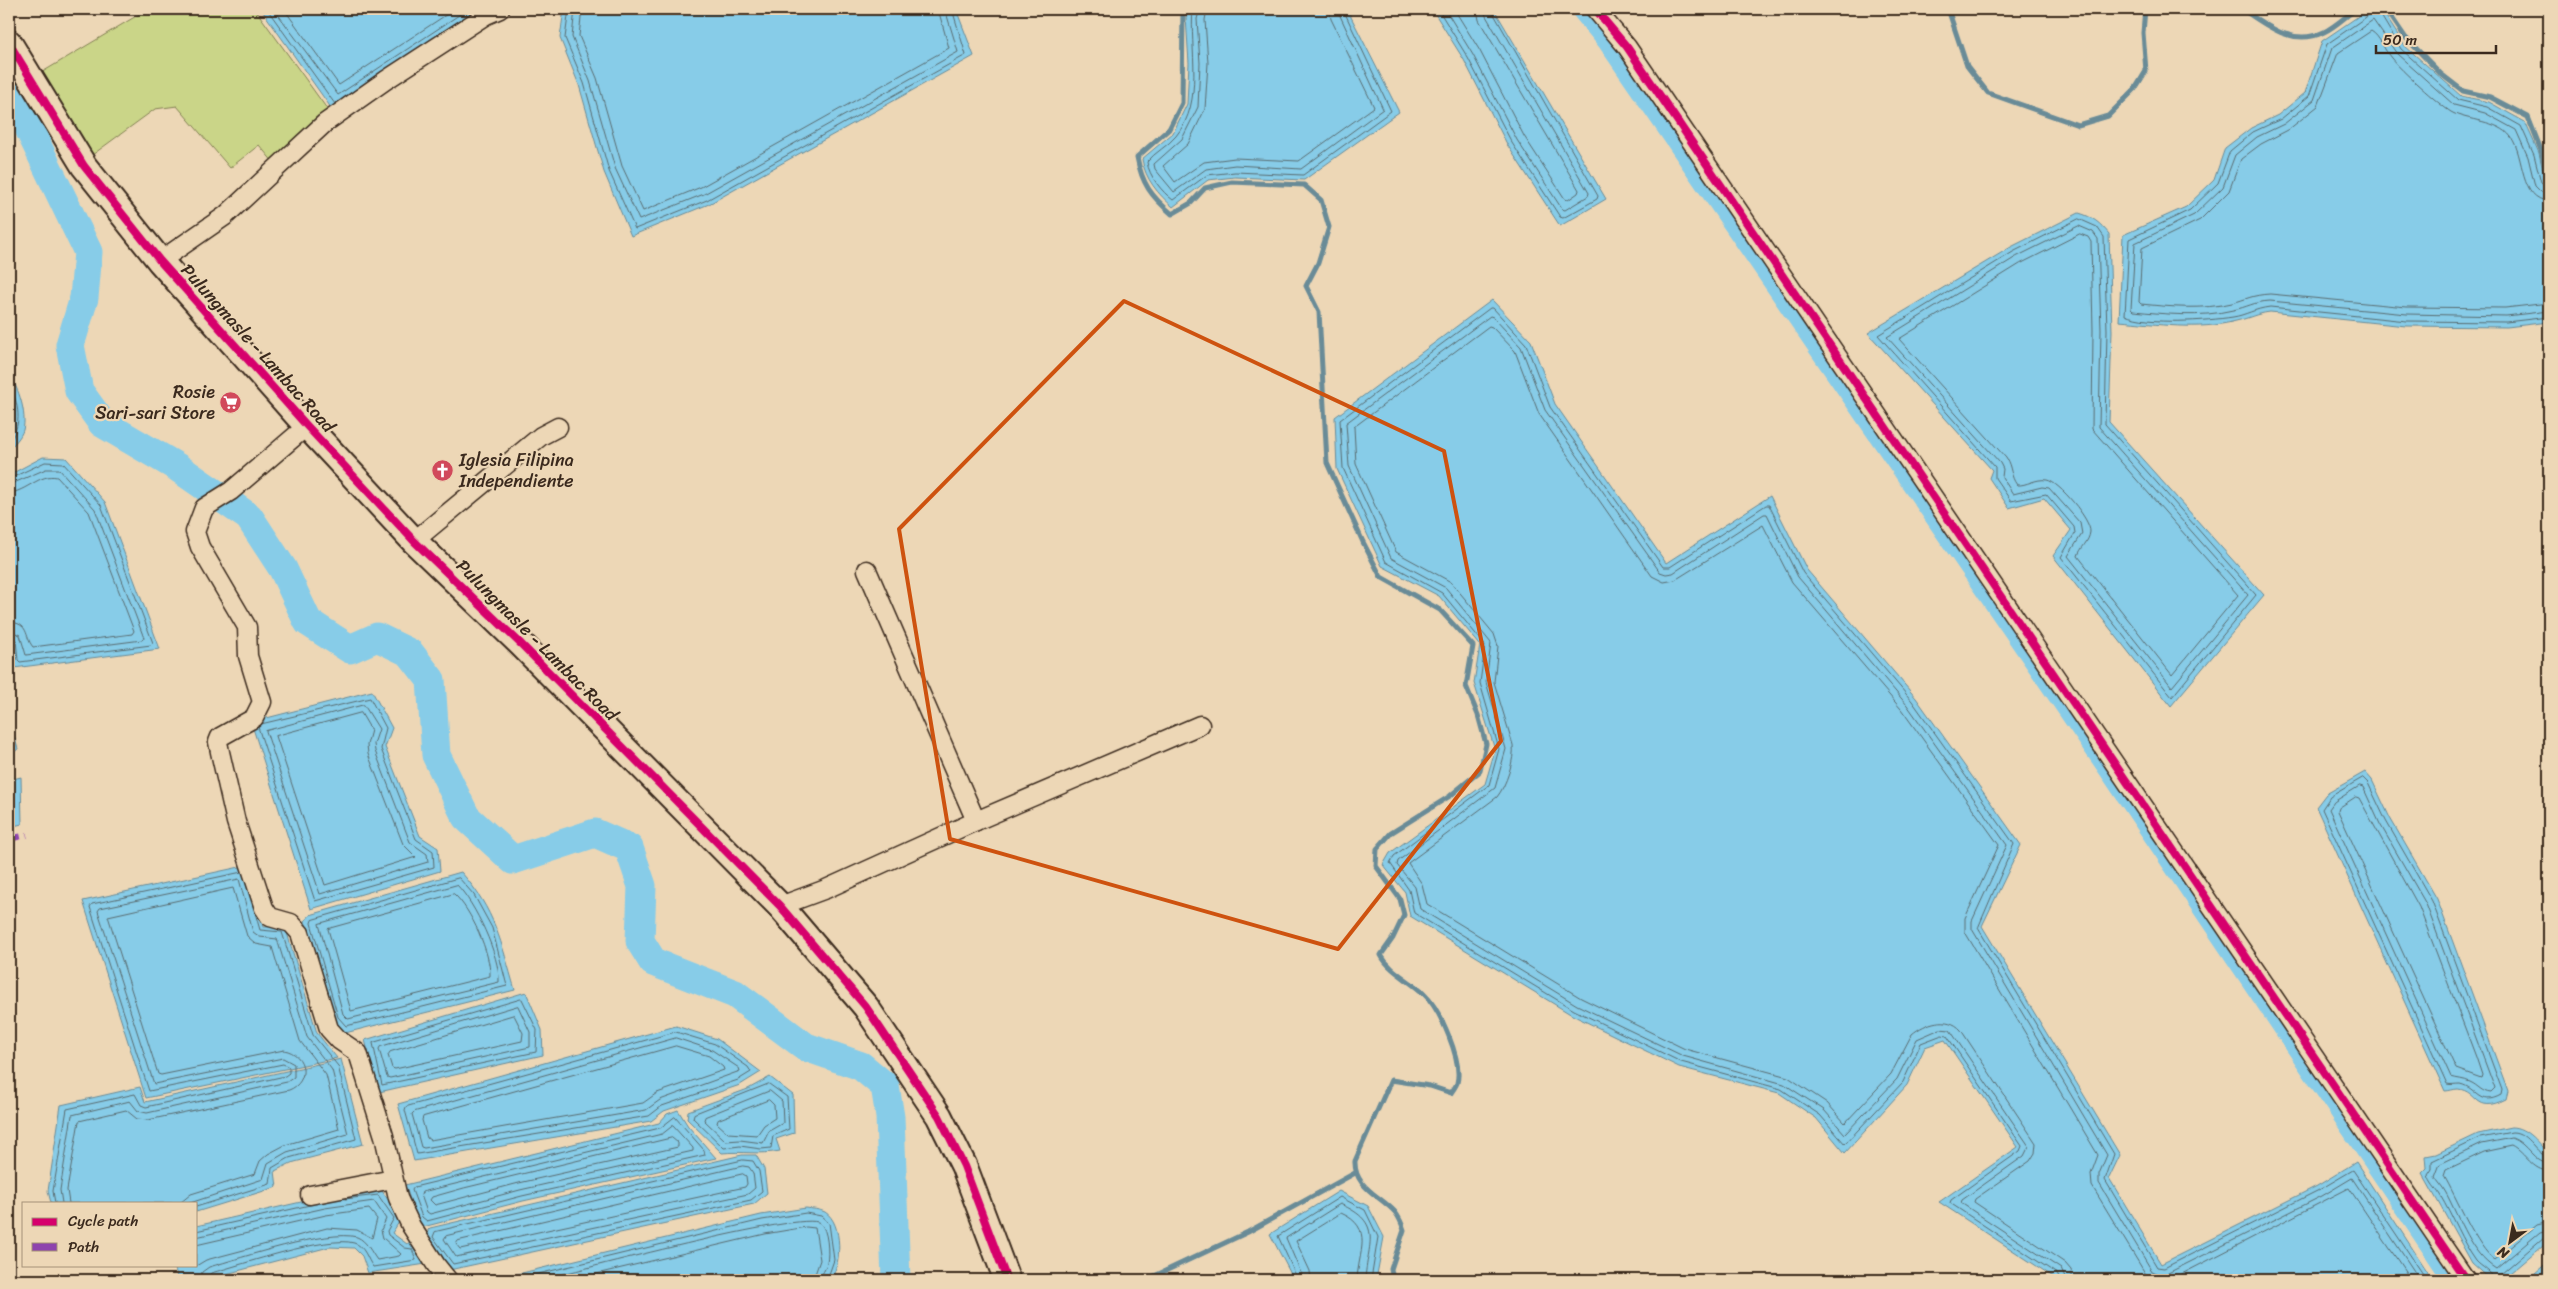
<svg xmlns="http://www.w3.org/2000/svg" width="2558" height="1289" viewBox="0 0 2558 1289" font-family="Sriracha,sans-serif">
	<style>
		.green { fill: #cad588; stroke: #828053 }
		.water { fill: #87cce8; stroke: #698b97 }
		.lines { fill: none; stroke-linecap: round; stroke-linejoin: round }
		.shore { stroke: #596b6f; stroke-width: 1 }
		.stream { stroke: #698b97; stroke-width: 5 }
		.canal { stroke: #87cce8; stroke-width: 16 }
		.river { stroke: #87cce8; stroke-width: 29 }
		.street-casing { stroke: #3b2a1e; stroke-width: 21 }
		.secondary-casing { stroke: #3b2a1e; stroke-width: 29 }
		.street { stroke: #edd7b6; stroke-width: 18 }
		.secondary { stroke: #edd7b6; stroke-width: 25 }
		.quiet { stroke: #8e44ad; stroke-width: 6; stroke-dasharray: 12 6; stroke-linecap: butt }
		.cycleway-casing { stroke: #edd7b6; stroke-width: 11 }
		.cycleway { stroke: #d6006c; stroke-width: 8 }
		.marked { fill: none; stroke: #ce520f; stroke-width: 4; stroke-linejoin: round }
		.labels { text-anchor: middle; stroke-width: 4.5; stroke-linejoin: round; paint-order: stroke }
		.street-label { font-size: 18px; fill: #3b2a1e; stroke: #edd7b6 }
		.poi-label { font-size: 18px; fill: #3b2a1e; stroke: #edd7b6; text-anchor: end }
	</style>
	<rect width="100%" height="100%" fill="#edd7b6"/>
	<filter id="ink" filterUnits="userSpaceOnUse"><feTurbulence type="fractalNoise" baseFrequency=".02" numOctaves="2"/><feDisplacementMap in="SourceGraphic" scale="10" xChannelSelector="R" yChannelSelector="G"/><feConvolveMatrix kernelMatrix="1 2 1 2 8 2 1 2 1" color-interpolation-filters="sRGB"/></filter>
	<g filter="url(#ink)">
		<!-- green -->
		<path class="green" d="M148,9H255L330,113L274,163L259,145L230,168L177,106L155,109L88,158L34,77Z"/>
		<!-- water -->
		<g class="water">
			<path d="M261,9H491L334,112Z"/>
			<path d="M564,9H956L974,56L709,204L631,236L604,172L579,85L560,38Z"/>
			<path d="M1189,9H1347L1399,112L1304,180L1235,177L1208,180L1173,207C1158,194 1145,179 1142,159L1173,133L1187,104L1189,63L1186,17Z"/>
			<path d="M1432,9H1494L1606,199L1560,226L1508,146L1464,60Z"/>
			<path d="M2369,9H2381L2405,46L2461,96L2489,102L2525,122L2539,153L2545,180L2549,184V322L2507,327L2406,326L2270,312C2255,314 2250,318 2236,321C2198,331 2157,324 2119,321L2123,235L2186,207L2214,180L2225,148L2251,128L2278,115L2305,93L2322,41Z"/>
			<path d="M2079,213C2093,217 2100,223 2109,234L2112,331L2109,422L2264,595L2171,706L2053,556L2071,530L2044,498L2009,508L1989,478L1992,470L1868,333L2011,247Z"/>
			<path d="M1492,300L1531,341L1555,404L1666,563L1770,496L1807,570L1916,698L2021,845L1982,926L2120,1155L2109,1178L2161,1264L2317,1186L2356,1162L2433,1280H2058L1939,1202L2018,1147L1945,1040L1925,1047L1907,1085L1845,1153L1816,1118L1779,1093L1679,1067L1572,1015L1410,916L1405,892L1383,865L1390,853L1485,784L1495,750L1474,683L1480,645L1439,596L1382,566L1337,469L1335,417Z"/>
			<path d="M9,377C19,386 27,415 23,430C21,437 14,444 9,449Z"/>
			<path d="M43,457L66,458L105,502L160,649L14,668L9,610V475Z"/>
			<path d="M372,691L392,728L385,747L420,836L438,848L440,871L311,909L251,722Z"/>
			<path d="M9,718L18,749L9,756Z"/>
			<path d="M2365,772L2372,780L2390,818L2437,899L2508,1091L2506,1099C2474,1115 2479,1091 2458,1089C2454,1089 2449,1091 2445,1091L2316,807L2326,794Z"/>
			<path d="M21,777L22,824L9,827V780Z"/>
			<path d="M249,865L263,927L285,926L317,1033L337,1058L146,1098L83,901Z"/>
			<path d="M461,872C495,910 501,942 515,990L345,1033L334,1020L305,921L310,915Z"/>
			<path d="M526,992L542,1030L543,1055L379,1092L365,1040Z"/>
			<path d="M676,1026L717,1039L761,1072L740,1085L664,1111L651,1121L414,1161L398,1104Z"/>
			<path d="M341,1059L363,1144L291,1163L275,1171L277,1187L196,1212V1203H51L48,1191L61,1105L140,1087L145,1102Z"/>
			<path d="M770,1077L793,1095L794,1133L776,1139L780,1151C760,1155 742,1151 722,1153L687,1119L688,1111L748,1089Z"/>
			<path d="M678,1110L688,1126L716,1158L523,1201L423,1227L417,1219L405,1185L659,1123L667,1114Z"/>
			<path d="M2511,1127C2527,1127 2539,1144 2549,1155V1240L2503,1279L2491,1280L2472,1263L2422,1173L2427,1168L2426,1156L2436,1154L2478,1134Z"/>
			<path d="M742,1155H756L764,1169L767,1193L754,1204L449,1270L435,1246L428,1239V1230L430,1228Z"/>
			<path d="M380,1188L401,1219L392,1233L407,1244L413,1240L426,1264L368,1273L362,1256L354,1248L329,1247L203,1280H178L174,1265H196V1226L323,1197Z"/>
			<path d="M1339,1191L1368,1206L1384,1237L1376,1280H1294L1270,1234Z"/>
			<path d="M806,1208C812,1209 819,1209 825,1212C843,1223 842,1265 830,1280H493L761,1215Z"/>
			<path d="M2549,1261V1280H2527Z"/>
		</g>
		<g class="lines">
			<!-- shore -->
			<g class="shore">
				<path d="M267,9L335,104"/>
				<path d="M274,9L338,95L468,9"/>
				<path d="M284,9L339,85L455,9"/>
				<path d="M569,9L565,38L584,83L609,171L635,229L707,200L966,55L952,9"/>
				<path d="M575,9L572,37L590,81L615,168L639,220L704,194L958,52L945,9"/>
				<path d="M582,9L579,36L597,78L622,166L643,211L701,187L949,48L938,9"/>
				<path d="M1193,9C1189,49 1205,101 1176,136C1168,146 1155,152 1147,162C1149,176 1162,192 1173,200L1207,175L1235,172L1303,175L1391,111L1343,9"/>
				<path d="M1200,9L1197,19L1200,63L1198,107L1182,139L1154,164L1155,169L1174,192L1206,169L1235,165L1301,169L1383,109L1337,9"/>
				<path d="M1207,9L1205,20L1208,63L1205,109L1188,144L1163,166L1175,182L1204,162L1235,158L1299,161L1374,107L1331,19L1329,9"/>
				<path d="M1438,9L1468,58L1512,143L1560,217L1563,218L1597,199L1598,196L1491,9"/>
				<path d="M1445,9L1473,55L1517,140L1562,209L1565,210L1588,196L1589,193L1486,16L1484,9"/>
				<path d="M1454,9L1480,51L1524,136L1565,199L1568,200L1578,193L1579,190L1479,20L1477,9"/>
				<path d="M2371,9L2369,15L2327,44L2309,96L2281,119L2253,132L2230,151L2218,183L2190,210L2129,239L2125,315C2148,325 2207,321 2233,317C2246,315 2254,309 2270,307L2407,321L2506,322L2549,317"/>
				<path d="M2377,9L2401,49L2458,100L2487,107L2521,126L2534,155L2541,182L2549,188"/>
				<path d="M2549,194L2541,192L2535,186L2528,157L2516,130L2485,113L2454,105L2397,54L2373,20L2332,48L2314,100L2284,124L2257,137L2235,155L2223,187L2194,215L2135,243L2131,309L2133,311C2166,314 2200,318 2233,310C2248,307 2253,302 2270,301L2407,314L2506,316L2549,311"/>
				<path d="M2549,201C2519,200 2525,156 2511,137C2499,120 2466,121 2451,112C2437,103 2402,71 2391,58C2384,50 2380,36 2371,31L2338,53L2318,106L2288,130L2261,144L2241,159L2229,191L2200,220L2142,248L2139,302L2141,304C2170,307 2203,310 2232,303C2247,299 2252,295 2270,294L2407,307L2505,308L2549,303"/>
				<path d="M2079,219L2097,227L2104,237L2107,330L2105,424L2256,595L2172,697L2061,557L2075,533L2074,527L2046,494L2011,501L1995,478V467L1878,335L2013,252Z"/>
				<path d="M2079,226L2093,232L2098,239L2101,330L2099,427L2248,595L2172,687L2068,556L2082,534L2080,523L2049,488L2042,487L2013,494L2002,477L2003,469L2000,463L1887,337L2016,257Z"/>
				<path d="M2080,234L2088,237L2091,242L2093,330L2092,429L2238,595L2172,675L2078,556C2080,548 2089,542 2090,532C2091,520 2059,482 2047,480C2036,478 2026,486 2017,485C2010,476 2012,467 2006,458L1899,339L2020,264Z"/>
				<path d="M9,385C19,403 23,425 9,442"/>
				<path d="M9,479L45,462L63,463L101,505L153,643L151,645L20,662L18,660L16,640L9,636"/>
				<path d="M9,485L46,469H59L95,509L144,638L142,640L26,655L20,635L9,630"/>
				<path d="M9,493C26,492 40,473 57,477L89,512L134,631L132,634L33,647C24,636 30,623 9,622"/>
				<path d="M364,705L379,729L374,744L375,751L410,842L427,854L428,862L320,894L266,731Z"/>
				<path d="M361,713L371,730L367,745L368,754L403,844L416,857L325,885L276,736Z"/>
				<path d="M258,727L315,901L434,867L433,851L416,839L381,749L386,728L370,698L261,724"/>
				<path d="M2363,778L2368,783L2386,821L2432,901L2502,1090L2501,1095C2479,1107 2478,1088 2460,1084C2455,1084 2451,1085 2447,1084L2322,809L2330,797Z"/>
				<path d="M2360,786L2363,787L2380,824L2426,904L2495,1089L2491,1093C2481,1092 2479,1086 2470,1082C2464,1079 2457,1079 2451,1077L2329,809L2334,802Z"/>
				<path d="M2356,797L2359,798L2419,907L2476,1057L2482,1075L2481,1078L2456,1069L2338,811L2339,808Z"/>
				<path d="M459,878L474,895L492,928L507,986L346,1026L338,1017L311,923L312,920Z"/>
				<path d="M457,885C475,903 500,956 499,982L348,1019L343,1014L319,924Z"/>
				<path d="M454,894C471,909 491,954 490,976L351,1011L328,929Z"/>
				<path d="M522,999L537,1030L536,1052L382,1085L373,1043Z"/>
				<path d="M518,1006L530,1032V1047L390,1078L387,1077L379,1049L380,1047Z"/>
				<path d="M514,1015L523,1033L522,1041L395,1069L392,1068L388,1055L390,1052Z"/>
				<path d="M676,1032L715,1044L748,1067L751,1072L738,1080L662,1106L649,1116L417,1154L405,1110L406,1107Z"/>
				<path d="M676,1038L712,1050L739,1068L740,1071L660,1100L646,1110L424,1148L421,1147L412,1114L414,1112Z"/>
				<path d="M676,1046L709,1056L723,1067L724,1070L657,1093L643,1103L430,1140L427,1138L422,1120L423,1117Z"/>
				<path d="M769,1084L787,1097L789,1129L773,1136L771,1148L761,1149L740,1146L724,1148L693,1118L694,1114Z"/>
				<path d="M770,1091L782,1101L783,1123L769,1131L763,1143L740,1140L726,1141L704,1120L705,1117Z"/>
				<path d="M769,1100L774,1105L775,1118L764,1125L757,1135L728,1133L717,1123L718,1120Z"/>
				<path d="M675,1117L704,1150L705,1155L522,1196L427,1221L422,1217L412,1190L414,1187L660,1128Z"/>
				<path d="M673,1126L693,1148V1151L520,1190L430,1214L427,1212L421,1195L422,1192L662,1134Z"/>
				<path d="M672,1138L678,1143V1147L519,1183L435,1205L430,1200L432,1197L464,1188Z"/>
				<path d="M743,1160L753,1161L759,1171L762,1191L751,1200L453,1264L433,1237L435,1232Z"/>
				<path d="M2549,1164C2534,1163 2527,1143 2512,1138L2482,1144L2440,1164L2435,1177C2438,1182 2443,1187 2446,1193C2460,1219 2470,1253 2496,1269L2540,1232L2549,1230"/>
				<path d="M743,1166L749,1167L753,1173L755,1188L748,1194L456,1257L444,1239L446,1236Z"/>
				<path d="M2549,1171C2532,1171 2526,1153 2512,1146L2484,1152L2446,1170L2444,1176C2456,1196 2477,1248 2495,1260L2537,1225L2549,1222"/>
				<path d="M743,1174L746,1176L747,1184L745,1187L460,1249L456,1244L458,1241Z"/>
				<path d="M55,1203L53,1191L67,1109L135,1094L141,1105L146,1107L285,1076L289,1073V1067L283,1064L149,1091L90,907L92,904L242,872"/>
				<path d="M62,1203L60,1190L72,1115L130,1101L138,1111L147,1113L287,1082L294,1077V1064L283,1058L154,1084L98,911L100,908L239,879L253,932L260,937L277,939L307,1037L332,1070L348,1134L287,1152L268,1163L263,1179L190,1203"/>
				<path d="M69,1203L67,1190L79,1121L126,1110L137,1119L148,1120L289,1090C310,1082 307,1054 284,1050L161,1075L158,1074L108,916L233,888L247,936L256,944L272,947L300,1041L326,1075L339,1129L285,1145L268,1154L260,1161L255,1174L191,1194L180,1203"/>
				<path d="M196,1207L270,1184L272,1168L289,1158L356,1139L338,1066L313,1035L282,932L260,930L254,909"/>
				<path d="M196,1231L310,1205"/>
				<path d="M196,1237L325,1208L374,1201L386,1219L381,1230L383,1238L401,1254L399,1256L377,1260C371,1252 367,1241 357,1237C327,1229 241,1258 209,1267L202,1272L200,1280"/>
				<path d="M194,1265L196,1266L206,1260L327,1228L357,1230L372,1238L377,1219L369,1209L326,1215L196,1245"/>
				<path d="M206,1280L211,1273C241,1265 327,1235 354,1243C365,1246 367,1259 373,1267L416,1260L412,1249L405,1248L388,1235L387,1231L394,1218L378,1195L345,1199"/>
				<path d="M513,1280L762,1220L806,1213L821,1216L829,1223L834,1260L827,1280"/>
				<path d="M539,1280C574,1272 804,1210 820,1223C828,1229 829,1254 827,1263C826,1270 821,1273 820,1280"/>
				<path d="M571,1280L765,1234L806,1227L815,1228L820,1260L813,1280"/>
				<path d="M1298,1280L1278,1236L1340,1197L1365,1210L1378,1237L1371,1280"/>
				<path d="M1304,1280L1286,1238L1340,1204C1385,1223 1367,1244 1365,1280"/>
				<path d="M1311,1280L1310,1271L1296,1241L1341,1213C1375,1228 1358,1252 1357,1280"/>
				<path d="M2060,1280L2057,1274L1950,1203L1951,1200L2020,1151L2022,1146L1947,1036L1942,1035L1921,1043L1903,1082L1845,1144L1820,1115L1781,1089L1681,1062L1574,1010L1414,913L1409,890L1390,863L1394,856L1489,785L1499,749L1480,683L1485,645L1442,593L1386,562L1343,468L1340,420L1490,308H1493L1526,344L1550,407L1663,567H1670L1766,505H1769L1803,573L1912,701L2014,844L1978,928L2114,1154L2105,1180L2157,1267L2164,1268L2319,1190L2353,1170L2427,1280"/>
				<path d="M2066,1280L2061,1269L1961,1203L1962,1200L2024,1156L2029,1146L1950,1030L1940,1029L1917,1039L1897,1079L1845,1134L1824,1110L1784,1084L1683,1056L1577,1005L1420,909L1415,887L1397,865L1398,861L1495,788L1506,749L1486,682L1491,643L1446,588L1391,558L1349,466L1346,423L1490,316L1493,317L1521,347L1545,410L1660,572L1666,574L1673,573L1764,514H1767L1798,577L1907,705L2007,845L1972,921V929L2107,1155L2099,1174V1183L2152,1271L2159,1274H2166L2322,1196L2352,1178L2420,1280"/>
				<path d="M2073,1280L2071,1270L2065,1263L1974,1202L1975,1199L2030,1161L2035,1153L2036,1143L1961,1030C1948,1015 1925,1023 1912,1034L1891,1074L1845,1123L1827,1103L1788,1077L1685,1049L1581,998L1427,904L1422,884L1408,863L1497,797C1506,786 1515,759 1513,745L1494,682L1498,646L1494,634L1451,582L1396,552L1356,464L1354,427L1489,326L1492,327L1515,351L1539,414L1652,576L1664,582L1675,580L1763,525L1792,582L1901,709L1999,845L1965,918V932L2098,1155L2091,1174L2092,1186L2145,1273L2153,1280"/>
				<path d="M2170,1280L2349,1188L2411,1280"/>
				<path d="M2494,1280C2493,1272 2481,1267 2476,1261C2461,1240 2453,1217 2440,1195C2436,1188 2430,1183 2428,1175L2432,1169V1161L2480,1138L2512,1132C2529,1132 2535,1155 2549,1157"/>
				<path d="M2499,1280L2501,1274L2544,1237L2549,1236"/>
			</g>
			<!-- stream -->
			<g class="stream">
				<path d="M1183,9L1182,103L1169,129L1137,157C1142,184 1151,196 1172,214L1191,203L1205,188L1232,182L1304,185L1321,200L1329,227L1318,263L1306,286L1319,312L1327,463L1363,542L1381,577L1440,610L1473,646L1466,686L1478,715L1486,744L1480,771L1450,796L1391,833L1377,849L1376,866L1400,899L1404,915L1393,938L1381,955C1390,972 1410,980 1424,994C1440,1009 1463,1061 1457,1083C1456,1086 1453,1090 1451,1093L1430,1086L1391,1080L1355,1161C1354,1187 1379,1195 1395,1212C1399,1217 1402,1224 1404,1230L1391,1269L1393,1280"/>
				<path d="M1948,9L1967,66L1988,93L2078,125L2108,116L2135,89L2146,71L2143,33L2145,9"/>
				<path d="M2242,9C2267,26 2293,47 2324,32C2335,27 2346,16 2356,9"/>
				<path d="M2386,9L2405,37L2441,74L2463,91L2490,97L2528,117L2541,150L2547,177L2549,180"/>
				<path d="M1146,1280L1248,1232L1355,1173"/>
			</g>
			<!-- canal -->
			<path class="canal" d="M1578,9L1606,43L2108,772L2451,1280"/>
			<!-- river -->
			<path class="river" d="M9,87L88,252L84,298L70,345L79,391L102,423L177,467L249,517L283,569L308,622L350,649L377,637L410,653L431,680L436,755L466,817L513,860L595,833L629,848L642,886L640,941L653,962L735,994L806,1047L861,1066L885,1086L890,1117L896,1280"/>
			<defs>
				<g id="street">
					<path d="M1595,9L1627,47L2466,1280"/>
					<path d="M160,261L225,216L325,123L386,80L486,15L500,9"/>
					<path d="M307,426L231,491L204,508L195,532L200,547L247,627L248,656L262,702L254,718L220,737L218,742L220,752L236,822L264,908L270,917L291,923L300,933L329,1029L339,1040L358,1053L384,1136L398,1198L411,1226L436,1265L448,1280"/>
					<path d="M414,541L541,436L558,427"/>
					<path d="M867,570L976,821"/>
					<path d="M780,906L826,889L976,821L1200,725"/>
					<path d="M310,1195L393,1179"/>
				</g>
				<path id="secondary" d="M9,43L84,166L160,261L307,426L414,541L521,644L780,906L866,1007L939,1116L964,1166L1007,1280"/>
			</defs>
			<!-- street casing -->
			<use href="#street" class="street-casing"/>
			<!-- secondary casing -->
			<use href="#secondary" class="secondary-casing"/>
			<!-- street -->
			<use href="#street" class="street"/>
			<!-- secondary -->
			<use href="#secondary" class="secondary"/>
			<!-- quiet -->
			<path class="quiet" d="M9,839L27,835"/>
			<defs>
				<g id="cycleway">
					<path d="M1595,9L1627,47L2466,1280"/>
					<path d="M9,43L84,166L160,261L307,426L414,541L521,644L780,906L866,1007L939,1116L964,1166L1007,1280"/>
				</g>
			</defs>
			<!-- cycleway casing -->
			<use href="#cycleway" class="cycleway-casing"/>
			<!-- cycleway -->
			<use href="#cycleway" class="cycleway"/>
		</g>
	</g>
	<!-- marked area -->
	<path class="marked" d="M1124,301L1444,451L1501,741L1338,949L950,839L899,529Z"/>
	<!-- icons -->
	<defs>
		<symbol id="supermarket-disc" viewBox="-11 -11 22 22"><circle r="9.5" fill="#d1495b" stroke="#edd7b6"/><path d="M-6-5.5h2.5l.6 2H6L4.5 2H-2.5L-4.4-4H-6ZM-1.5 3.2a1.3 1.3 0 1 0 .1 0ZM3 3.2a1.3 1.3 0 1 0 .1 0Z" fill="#fff"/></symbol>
		<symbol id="church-disc" viewBox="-11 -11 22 22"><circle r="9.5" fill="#d1495b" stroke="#edd7b6"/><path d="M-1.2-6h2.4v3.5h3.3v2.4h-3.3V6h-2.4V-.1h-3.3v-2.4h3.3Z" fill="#fff"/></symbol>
	</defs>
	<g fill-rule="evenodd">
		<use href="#supermarket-disc" x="218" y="390" width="25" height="25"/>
		<use href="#church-disc" x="430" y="458" width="25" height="25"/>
	</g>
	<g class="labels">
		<!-- street labels -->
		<g class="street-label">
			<text transform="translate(258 348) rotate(48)" y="6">Pulungmasle - Lambac Road</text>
			<text transform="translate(537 640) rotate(45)" y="6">Pulungmasle - Lambac Road</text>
		</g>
		<!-- poi labels -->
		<g class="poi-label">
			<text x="215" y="398">Rosie<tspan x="215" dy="21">Sari-sari Store</tspan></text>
			<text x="459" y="466" text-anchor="start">Iglesia Filipina<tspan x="459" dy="21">Independiente</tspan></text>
		</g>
	</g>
	<!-- margin -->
	<rect width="2558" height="1289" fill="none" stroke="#edd7b6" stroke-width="30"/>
	<rect x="15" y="15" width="2528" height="1259" fill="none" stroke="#3b2a1e" stroke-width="2" filter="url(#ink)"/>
	<!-- legend -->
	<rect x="22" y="1202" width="175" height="65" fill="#edd7b6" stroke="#a69279"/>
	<rect x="32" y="1218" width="25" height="8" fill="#d6006c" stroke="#a69279"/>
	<text x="68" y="1226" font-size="15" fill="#3b2a1e">Cycle path</text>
	<rect x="32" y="1243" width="25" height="8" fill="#8e44ad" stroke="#a69279"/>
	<text x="68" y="1252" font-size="15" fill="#3b2a1e">Path</text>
	<!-- north arrow -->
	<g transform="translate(2510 1242) rotate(212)" stroke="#edd7b6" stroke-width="4" paint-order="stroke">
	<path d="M0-4L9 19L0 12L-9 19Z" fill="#3b2a1e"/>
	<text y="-8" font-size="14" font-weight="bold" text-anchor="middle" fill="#3b2a1e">N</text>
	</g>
	<!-- scale -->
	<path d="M2376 45v8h120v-8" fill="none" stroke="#3b2a1e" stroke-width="2.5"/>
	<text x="2383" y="45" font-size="15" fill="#3b2a1e" stroke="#edd7b6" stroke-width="4" paint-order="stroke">50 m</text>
</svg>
